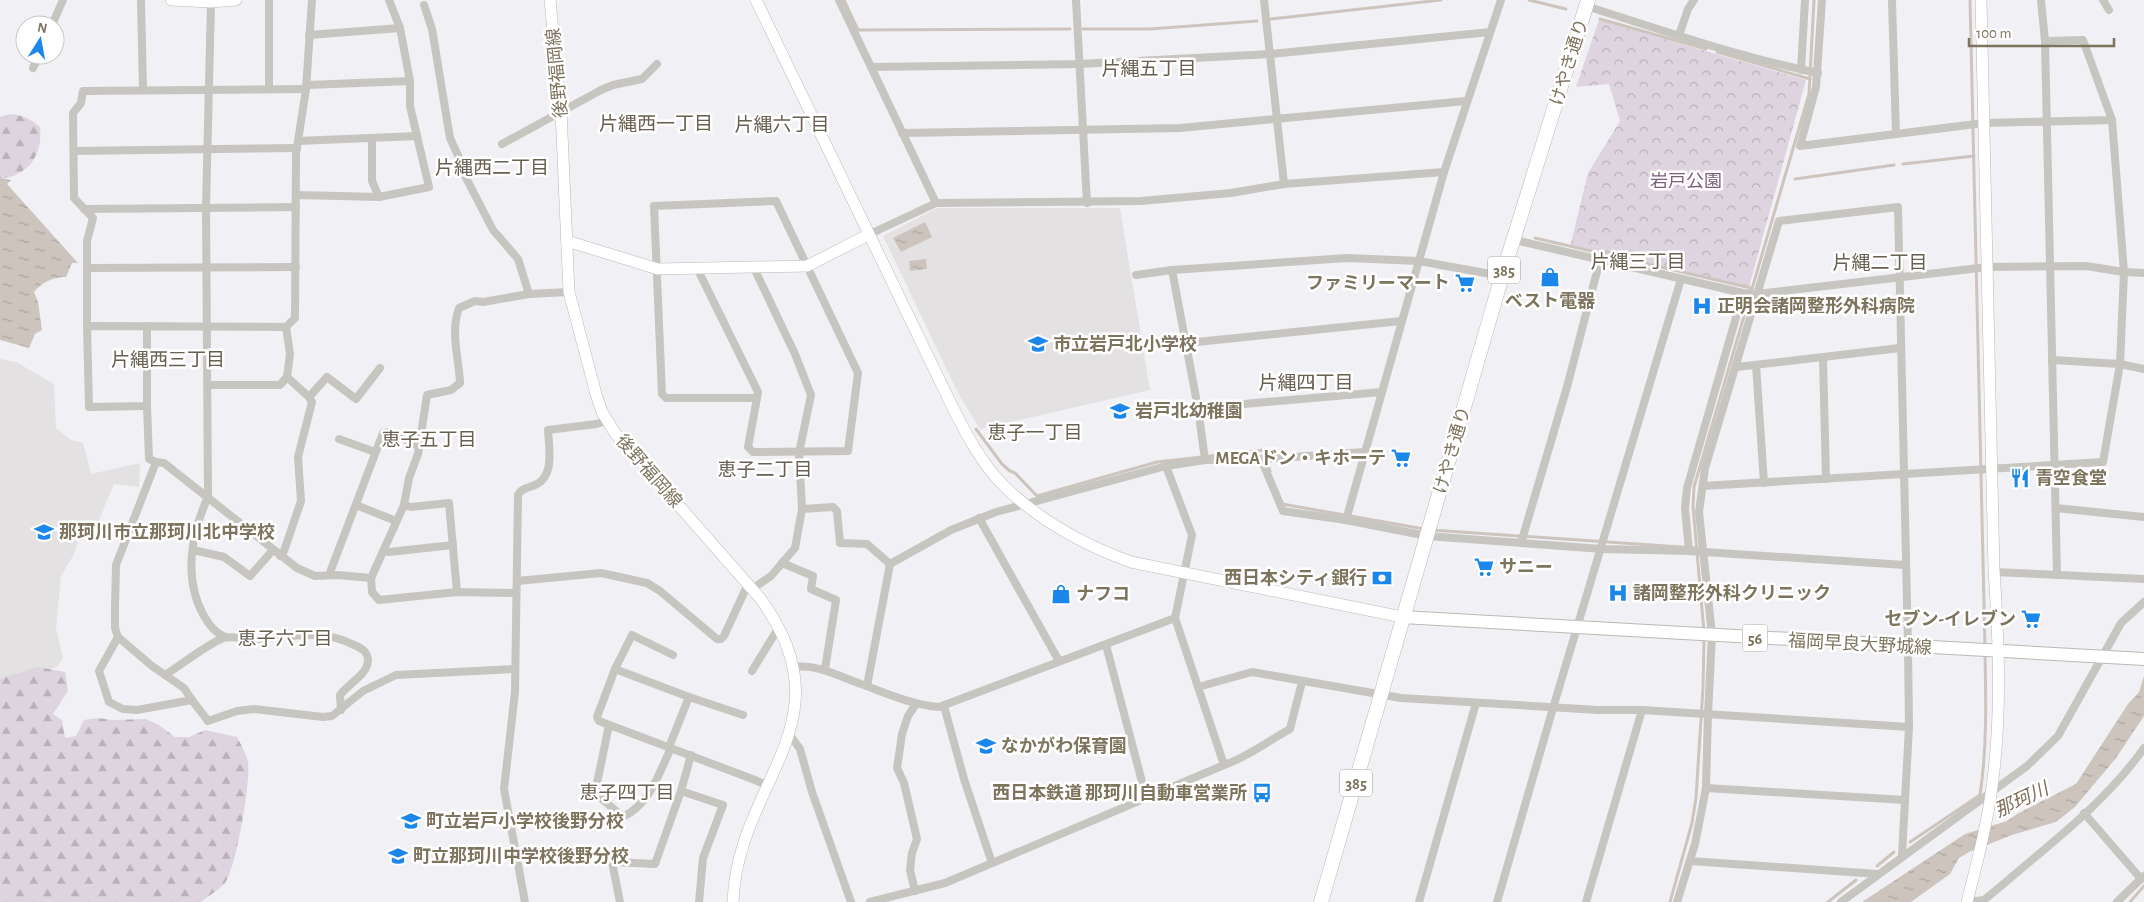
<svg xmlns="http://www.w3.org/2000/svg" width="2144" height="902" viewBox="0 0 2144 902" font-family="'Alegreya Sans','Noto Sans JP',sans-serif">
	<style>
		.built { fill: #e3e1e2 }
		.forest { fill: url(#forest-firs) }
		.park { fill: url(#park-crowns) }
		.water { fill: url(#water-ripples) }
		.lines { fill: none; stroke-linecap: round; stroke-linejoin: round }
		.stream { stroke: #cdc5bd; stroke-width: 3 }
		.secondary-casing { stroke: #bcb9b2; stroke-width: 12 }
		.primary-casing { stroke: #bbb9b3; stroke-width: 14 }
		.highway-casing { stroke: #bab7b2; stroke-width: 15 }
		.street { stroke: #c7c5bf; stroke-width: 8 }
		.secondary { stroke: #fff; stroke-width: 11 }
		.primary { stroke: #fff; stroke-width: 12 }
		.highway { stroke: #fff; stroke-width: 14 }
		.labels { text-anchor: middle; stroke-width: 5; stroke-linejoin: round; paint-order: stroke }
		.shield { fill: #fff; stroke: #a49e8e; stroke-width: 1 }
		.shield-label { font-size: 16px; font-weight: bold; fill: #7d745e }
		.street-label { font-size: 18px; fill: #7d745e; stroke: #fff }
		.park-label { font-size: 18px; fill: #7a6179; stroke: #fff }
		.poi-label { font-size: 18px; font-weight: bold; fill: #7d745e; stroke: #fff; text-anchor: start }
		.neighbourhood-label { font-size: 19px; fill: #686050; stroke: #fff }
		.water-label { font-size: 19px; font-style: italic; fill: #806f5e; stroke: #fff }
	</style>
	<defs>
		<pattern id="forest-firs" width="22" height="20" patternUnits="userSpaceOnUse" patternTransform="scale(1.25)"><rect width="22" height="20" fill="#ddd4df"/><path d="M5 1l3.5 6h-7zM16 11l3.5 6h-7z" fill="#b8b1b8"/></pattern>
		<pattern id="park-crowns" width="20" height="18" patternUnits="userSpaceOnUse" patternTransform="scale(1.25)"><rect width="20" height="18" fill="#ddd4df"/><path d="M2 6a3 3 0 1 1 6 0M12 15a3 3 0 1 1 6 0" fill="none" stroke="#b8b1b8"/></pattern>
		<pattern id="water-ripples" width="26" height="14" patternUnits="userSpaceOnUse" patternTransform="scale(1.25)"><rect width="26" height="14" fill="#cdc5bd"/><path d="M2 4q2-2 4 0t4 0M15 11q2-2 4 0t4 0" fill="none" stroke="#aca59d"/></pattern>
	</defs>
	<rect width="100%" height="100%" fill="#f1f0f5"/>
	<!-- built -->
	<g class="built">
		<path d="M937,208H1120L1150,390L980,429L959,395L883,236Z"/>
		<path d="M0,359L16,362L54,384L56,428L71,440L83,443L91,474L140,463L139,487L114,484L98,522L78,542L73,556L61,576L56,628L63,658L57,667L0,688Z"/>
	</g>
	<!-- forest -->
	<g class="forest">
		<path d="M10,114C23,115 30,119 40,127C43,155 28,176 0,179V117Z"/>
		<path d="M37,667L65,672L68,691L53,714L62,720L65,738L76,736L84,720L98,718L112,720L146,719L159,725L175,737H189L205,730L237,737C241,745 246,753 248,762C251,781 236,869 225,883C219,890 208,896 201,902H0V679Z"/>
	</g>
	<!-- park -->
	<path class="park" d="M1599,20L1806,80L1749,287L1570,247L1588,173L1620,121L1609,84L1576,87Z"/>
	<!-- water -->
	<g class="water">
		<path d="M0,176L3,179L11,180L7,184L78,263H72L66,277C54,276 41,283 34,292L38,302L42,330L35,334L29,348L0,340Z"/>
		<path d="M925,222L932,237L901,252L893,238Z"/>
		<path d="M926,259L927,269L910,271L909,261Z"/>
		<path d="M2144,676V716L2116,758L2075,807L2056,822L2012,835L1969,852L1959,858L1950,874L1911,902H1862L1965,834L2007,821L2017,814L2076,784L2128,704L2139,692Z"/>
	</g>
	<g class="lines">
		<!-- stream -->
		<g class="stream">
			<path d="M844,0L858,30L1070,29"/>
			<path d="M1529,0L1566,9"/>
			<path d="M1970,0L1985,647"/>
			<path d="M1271,19L1441,0"/>
			<path d="M1600,19L1706,49"/>
			<path d="M1083,29H1150L1257,21"/>
			<path d="M1717,52L1810,79"/>
			<path d="M1903,164L1974,156"/>
			<path d="M1795,179L1894,165"/>
			<path d="M1535,238L1751,288"/>
			<path d="M976,429L1002,464L1010,471L1015,473L1037,496L1157,462L1264,450L1270,471"/>
			<path d="M1282,504L1424,529"/>
			<path d="M1432,530L1696,548"/>
			<path d="M1704,632L1693,507L1694,487L1809,94L1814,0"/>
			<path d="M1910,842L1980,795C1987,748 1986,702 1985,653"/>
			<path d="M1877,866L1894,852"/>
			<path d="M1670,902L1692,823L1696,798L1703,688L1704,638"/>
			<path d="M1828,902L1856,880"/>
			<path d="M2130,902L2144,886"/>
		</g>
		<defs>
			<g id="secondary">
				<path d="M171,0L211,2L236,0"/>
				<path d="M550,0L561,111L569,292L596,394L602,412L615,433L760,598C852,723 737,781 733,902"/>
				<path d="M756,0L952,406C966,434 982,464 1004,486C1040,521 1084,545 1131,562L1402,617"/>
				<path d="M567,241L658,269L807,266L868,235"/>
				<path d="M1967,902C1976,867 1986,830 1991,794C2002,721 1999,644 1994,570L1981,0"/>
			</g>
			<path id="primary" d="M1402,617L2144,659"/>
			<path id="highway" d="M1321,902L1502,276L1588,0"/>
		</defs>
		<!-- secondary casing -->
		<use href="#secondary" class="secondary-casing"/>
		<!-- primary casing -->
		<use href="#primary" class="primary-casing"/>
		<!-- highway casing -->
		<use href="#highway" class="highway-casing"/>
		<!-- street -->
		<g class="street">
			<path d="M141,0L143,90"/>
			<path d="M839,0L936,203"/>
			<path d="M1076,0L1087,203"/>
			<path d="M1264,0L1284,184"/>
			<path d="M1501,0L1444,172L1346,520L1427,536L1602,549L1689,551L1905,565"/>
			<path d="M1822,0L1816,87L1800,146L1984,123L2112,120L2083,40L2045,41"/>
			<path d="M1892,0L1896,134"/>
			<path d="M2041,0L2045,41L2057,575"/>
			<path d="M2103,0L2109,10"/>
			<path d="M211,2L206,207L208,497C191,534 183,579 204,616C209,625 215,633 225,637"/>
			<path d="M424,5L432,29L450,138L465,171V176L493,230L518,259L529,294"/>
			<path d="M1586,6C1662,30 1739,57 1818,73"/>
			<path d="M52,25L63,0"/>
			<path d="M309,35L400,28"/>
			<path d="M1679,35L1688,9L1694,0"/>
			<path d="M871,67L1079,64L1271,54L1490,32"/>
			<path d="M33,68L39,55"/>
			<path d="M1801,70L1805,0"/>
			<path d="M307,85L410,81"/>
			<path d="M269,89V0"/>
			<path d="M902,133L1180,128L1466,101"/>
			<path d="M372,138V181L379,197L429,187L417,136"/>
			<path d="M298,141L417,136L410,106V81L400,28L389,0"/>
			<path d="M502,144L601,90L613,85L642,79L657,64"/>
			<path d="M74,151L297,148"/>
			<path d="M296,195L379,197"/>
			<path d="M776,201L858,373L848,451L753,452L748,447L757,398H666L662,394L654,206Z"/>
			<path d="M84,209L296,207"/>
			<path d="M868,235L936,203L1141,201L1231,193L1284,184L1444,172"/>
			<path d="M1515,240L1743,293L1757,294L1988,267L2086,266L2124,272L2144,273"/>
			<path d="M753,266L795,354L811,395L799,453L802,509"/>
			<path d="M87,268L296,267"/>
			<path d="M697,268L758,392L757,398"/>
			<path d="M1172,270L1198,408L1205,460"/>
			<path d="M1136,275L1172,270L1347,258L1419,261L1502,276"/>
			<path d="M87,326V241L93,218L74,198L73,113L81,103L83,91L306,89"/>
			<path d="M147,326V406L89,407L87,326L286,327L295,318L296,154L306,89L312,0"/>
			<path d="M1187,343L1401,321"/>
			<path d="M1823,358L1826,479"/>
			<path d="M2052,360L2120,364L2144,369"/>
			<path d="M1756,365L1764,483"/>
			<path d="M1737,367L1900,348"/>
			<path d="M208,385H280L287,377"/>
			<path d="M309,397L327,377L356,399L380,368"/>
			<path d="M147,406L149,459L156,462"/>
			<path d="M1198,408L1382,392"/>
			<path d="M339,439L375,452"/>
			<path d="M1261,459L1283,511L1346,520"/>
			<path d="M1166,466L1205,460L1261,459L1365,452"/>
			<path d="M1703,486L2103,462L2120,364L2124,272L2112,120"/>
			<path d="M356,505L396,521"/>
			<path d="M404,505L411,507L449,503L457,592"/>
			<path d="M2056,508L2144,517"/>
			<path d="M979,518L1059,661"/>
			<path d="M1521,543L1567,387L1600,260"/>
			<path d="M193,550L224,557L250,576L273,550"/>
			<path d="M385,551L389,552L453,545"/>
			<path d="M1689,551L1685,508L1687,488L1743,293"/>
			<path d="M280,556L284,551L301,501L298,457L312,402L309,397L287,377L290,354L286,327"/>
			<path d="M782,563L813,576L811,589L836,600L825,669"/>
			<path d="M890,564L951,530L996,512L1166,466L1192,535L1175,618L1198,687"/>
			<path d="M1994,572L2144,579"/>
			<path d="M329,575L383,433L389,432L418,446"/>
			<path d="M371,578L404,505L409,478L418,454L427,395L451,390L460,383C459,358 450,333 459,308L475,301L483,302L529,294L569,292"/>
			<path d="M517,581L601,573L647,583L660,591L717,639H721L724,636L748,584"/>
			<path d="M752,589L771,576L795,548L802,509L833,507L837,511L840,543L867,544L890,564"/>
			<path d="M118,637L152,666L184,688L192,700"/>
			<path d="M1106,645L1146,797"/>
			<path d="M673,655L632,635L615,669L597,717L599,721L755,780L768,786"/>
			<path d="M794,667C819,664 838,676 861,684C886,693 912,705 939,707L1175,618"/>
			<path d="M515,669L396,675L363,691L332,716L323,717L254,709L237,711L208,721L192,700L137,710L123,709L109,702L99,671L118,637L115,628V606L116,565L156,462L164,463L297,568L315,576L338,575L371,578L372,592L379,600L457,592L516,593"/>
			<path d="M615,669L689,697L743,715"/>
			<path d="M752,671L779,627"/>
			<path d="M165,675C184,663 203,647 223,638C232,635 247,640 257,639C289,636 325,629 354,645C361,648 368,651 368,661C367,675 348,684 340,695L341,710"/>
			<path d="M1302,682L1290,729C1268,741 1248,757 1224,765L1198,687L1252,672L1401,698L1598,710H1642L1909,727"/>
			<path d="M867,686L890,564"/>
			<path d="M944,706L964,779L992,863"/>
			<path d="M609,725L595,793L623,817C650,804 659,773 671,748"/>
			<path d="M790,735L800,749L812,792L851,902"/>
			<path d="M669,747L689,697"/>
			<path d="M1706,788L1905,800"/>
			<path d="M681,791L723,805L703,858L699,902"/>
			<path d="M2084,813L2141,879"/>
			<path d="M1690,861L1878,874"/>
			<path d="M915,891L910,870L912,853L917,839L904,783L897,768L902,734L908,716L916,704"/>
			<path d="M525,902L504,789L515,692L518,495C521,488 528,488 535,485C555,477 549,447 548,430L596,424L607,421"/>
			<path d="M620,902L612,862L655,864L681,791L691,755"/>
			<path d="M870,902L945,883L1224,765"/>
			<path d="M1419,902L1476,703"/>
			<path d="M1497,902L1553,708L1681,279"/>
			<path d="M1586,902L1642,710"/>
			<path d="M1677,902L1695,844L1706,788L1708,714L1712,635L1699,512L1705,468L1779,221L1898,207L1908,646L1909,727L1902,855"/>
			<path d="M1841,902L2027,766L2058,736L2121,623L2144,602"/>
			<path d="M1967,902L1984,900L2001,886C2051,843 2106,802 2144,748"/>
			<path d="M2117,902L2144,876"/>
		</g>
		<!-- secondary -->
		<use href="#secondary" class="secondary"/>
		<!-- primary -->
		<use href="#primary" class="primary"/>
		<!-- highway -->
		<use href="#highway" class="highway"/>
	</g>
	<!-- icons -->
	<defs>
		<symbol id="shop-bare" viewBox="-9 -9 18 18"><path d="M-5-2.5h2.3a2.7 3.5 0 0 1 5.4 0H5L5.5 6h-11ZM-1.5-2.5h3a1.5 2.3 0 0 0-3 0Z" fill="#1b87ea" stroke="#fff" stroke-width="2.5" paint-order="stroke"/></symbol>
		<symbol id="supermarket-bare" viewBox="-9 -9 18 18"><path d="M-6-5.5h2.5l.6 2H6L4.5 2H-2.5L-4.4-4H-6ZM-1.5 3.2a1.3 1.3 0 1 0 .1 0ZM3 3.2a1.3 1.3 0 1 0 .1 0Z" fill="#1b87ea" stroke="#fff" stroke-width="2.5" paint-order="stroke"/></symbol>
		<symbol id="hospital-bare" viewBox="-9 -9 18 18"><path d="M-5-5h3v3.5h4V-5h3V5h-3V1.5h-4V5h-3Z" fill="#1b87ea" stroke="#fff" stroke-width="2.5" paint-order="stroke"/></symbol>
		<symbol id="school-bare" viewBox="-9 -9 18 18"><path d="M0-5L7-2L0 1L-7-2ZM-4 1L0 2.5L4 1V4Q0 6-4 4Z" fill="#1b87ea" stroke="#fff" stroke-width="2.5" paint-order="stroke"/></symbol>
		<symbol id="restaurant-bare" viewBox="-9 -9 18 18"><path d="M-5-6h1v4h1v-4h1v4h1v-4h1v5L-1.5 .5V6h-2V.5L-5-1ZM5-6V6H3V1.5H1.5Q1.5-4 5-6Z" fill="#1b87ea" stroke="#fff" stroke-width="2.5" paint-order="stroke"/></symbol>
		<symbol id="bank-bare" viewBox="-9 -9 18 18"><path d="M-6-4H6V4H-6ZM0-2.3a2.3 2.3 0 1 0 0 4.6a2.3 2.3 0 1 0 0-4.6Z" fill="#1b87ea" stroke="#fff" stroke-width="2.5" paint-order="stroke"/></symbol>
		<symbol id="bus-bare" viewBox="-9 -9 18 18"><path d="M-5-6H5V4H4V6H2V4H-2V6H-4V4H-5ZM-3.5-4V0h7V-4ZM-3.5 1.2v1.5H-2V1.2ZM2 1.2v1.5H3.5V1.2Z" fill="#1b87ea" stroke="#fff" stroke-width="2.5" paint-order="stroke"/></symbol>
	</defs>
	<g fill-rule="evenodd">
		<use href="#shop-bare" x="1536" y="263" width="28" height="28"/>
		<use href="#supermarket-bare" x="1451" y="269" width="28" height="28"/>
		<use href="#hospital-bare" x="1688" y="292" width="28" height="28"/>
		<use href="#school-bare" x="1024" y="330" width="28" height="28"/>
		<use href="#school-bare" x="1106" y="397" width="28" height="28"/>
		<use href="#supermarket-bare" x="1387" y="444" width="28" height="28"/>
		<use href="#restaurant-bare" x="2006" y="464" width="28" height="28"/>
		<use href="#school-bare" x="30" y="518" width="28" height="28"/>
		<use href="#supermarket-bare" x="1470" y="553" width="28" height="28"/>
		<use href="#bank-bare" x="1368" y="564" width="28" height="28"/>
		<use href="#hospital-bare" x="1604" y="579" width="28" height="28"/>
		<use href="#shop-bare" x="1047" y="580" width="28" height="28"/>
		<use href="#supermarket-bare" x="2017" y="605" width="28" height="28"/>
		<use href="#school-bare" x="972" y="732" width="28" height="28"/>
		<use href="#bus-bare" x="1248" y="779" width="28" height="28"/>
		<use href="#school-bare" x="397" y="807" width="28" height="28"/>
		<use href="#school-bare" x="384" y="842" width="28" height="28"/>
	</g>
	<g class="labels">
		<!-- shield labels -->
		<g class="shield">
			<rect x="1488" y="256.5" width="32" height="27" rx="4"/>
			<rect x="1742.5" y="624.5" width="25" height="27" rx="4"/>
			<rect x="1340" y="769.5" width="32" height="27" rx="4"/>
		</g>
		<g class="shield-label">
			<text x="1504" y="276">385</text>
			<text x="1755" y="644">56</text>
			<text x="1356" y="789">385</text>
		</g>
		<!-- street labels -->
		<g class="street-label">
			<text transform="translate(1569 62) rotate(-73)" y="6">けやき通り</text>
			<text transform="translate(557 73) rotate(-95)" y="6">後野福岡線</text>
			<text transform="translate(1452 450) rotate(-74)" y="6">けやき通り</text>
			<text transform="translate(649 471) rotate(49)" y="6">後野福岡線</text>
			<text transform="translate(1860 644) rotate(3)" y="6">福岡早良大野城線</text>
		</g>
		<!-- park labels -->
		<g class="park-label">
			<text x="1686" y="187">岩戸公園</text>
		</g>
		<!-- poi labels -->
		<g class="poi-label">
			<text x="1450" y="289" text-anchor="end">ファミリーマート</text>
			<text x="1550" y="307" text-anchor="middle">ベスト電器</text>
			<text x="1717" y="312">正明会諸岡整形外科病院</text>
			<text x="1053" y="350">市立岩戸北小学校</text>
			<text x="1135" y="417">岩戸北幼稚園</text>
			<text x="1386" y="464" text-anchor="end">MEGAドン・キホーテ</text>
			<text x="2035" y="484">青空食堂</text>
			<text x="59" y="538">那珂川市立那珂川北中学校</text>
			<text x="1499" y="573">サニー</text>
			<text x="1367" y="584" text-anchor="end">西日本シティ銀行</text>
			<text x="1633" y="599">諸岡整形外科クリニック</text>
			<text x="1076" y="600">ナフコ</text>
			<text x="2016" y="625" text-anchor="end">セブン-イレブン</text>
			<text x="1001" y="752">なかがわ保育園</text>
			<text x="1247" y="799" text-anchor="end">西日本鉄道 那珂川自動車営業所</text>
			<text x="426" y="827">町立岩戸小学校後野分校</text>
			<text x="413" y="862">町立那珂川中学校後野分校</text>
		</g>
		<!-- neighbourhood labels -->
		<g class="neighbourhood-label">
			<text x="1149" y="75">片縄五丁目</text>
			<text x="656" y="130">片縄西一丁目</text>
			<text x="782" y="131">片縄六丁目</text>
			<text x="492" y="174">片縄西二丁目</text>
			<text x="1638" y="268">片縄三丁目</text>
			<text x="1880" y="269">片縄二丁目</text>
			<text x="168" y="366">片縄西三丁目</text>
			<text x="1306" y="389">片縄四丁目</text>
			<text x="1035" y="439">恵子一丁目</text>
			<text x="429" y="446">恵子五丁目</text>
			<text x="765" y="476">恵子二丁目</text>
			<text x="285" y="645">恵子六丁目</text>
			<text x="627" y="799">恵子四丁目</text>
		</g>
		<!-- water labels -->
		<g class="water-label">
			<text transform="translate(2021 799) rotate(-25)" y="7">那珂川</text>
		</g>
	</g>
	<!-- north arrow -->
	<g transform="translate(40 40) rotate(11)"><circle r="24" fill="#ffffff" stroke="#cbc7bf"/>
	<path d="M0-4L9 19L0 12L-9 19Z" fill="#1b87ea"/>
	<text y="-8" font-size="14" font-weight="bold" text-anchor="middle" fill="#7d745e">N</text>
	</g>
	<!-- scale -->
	<path d="M1969 38v8h145v-8" fill="none" stroke="#7d745e" stroke-width="2.5"/>
	<text x="1976" y="38" font-size="15" fill="#7d745e" stroke="#ffffff" stroke-width="4" paint-order="stroke">100 m</text>
</svg>
